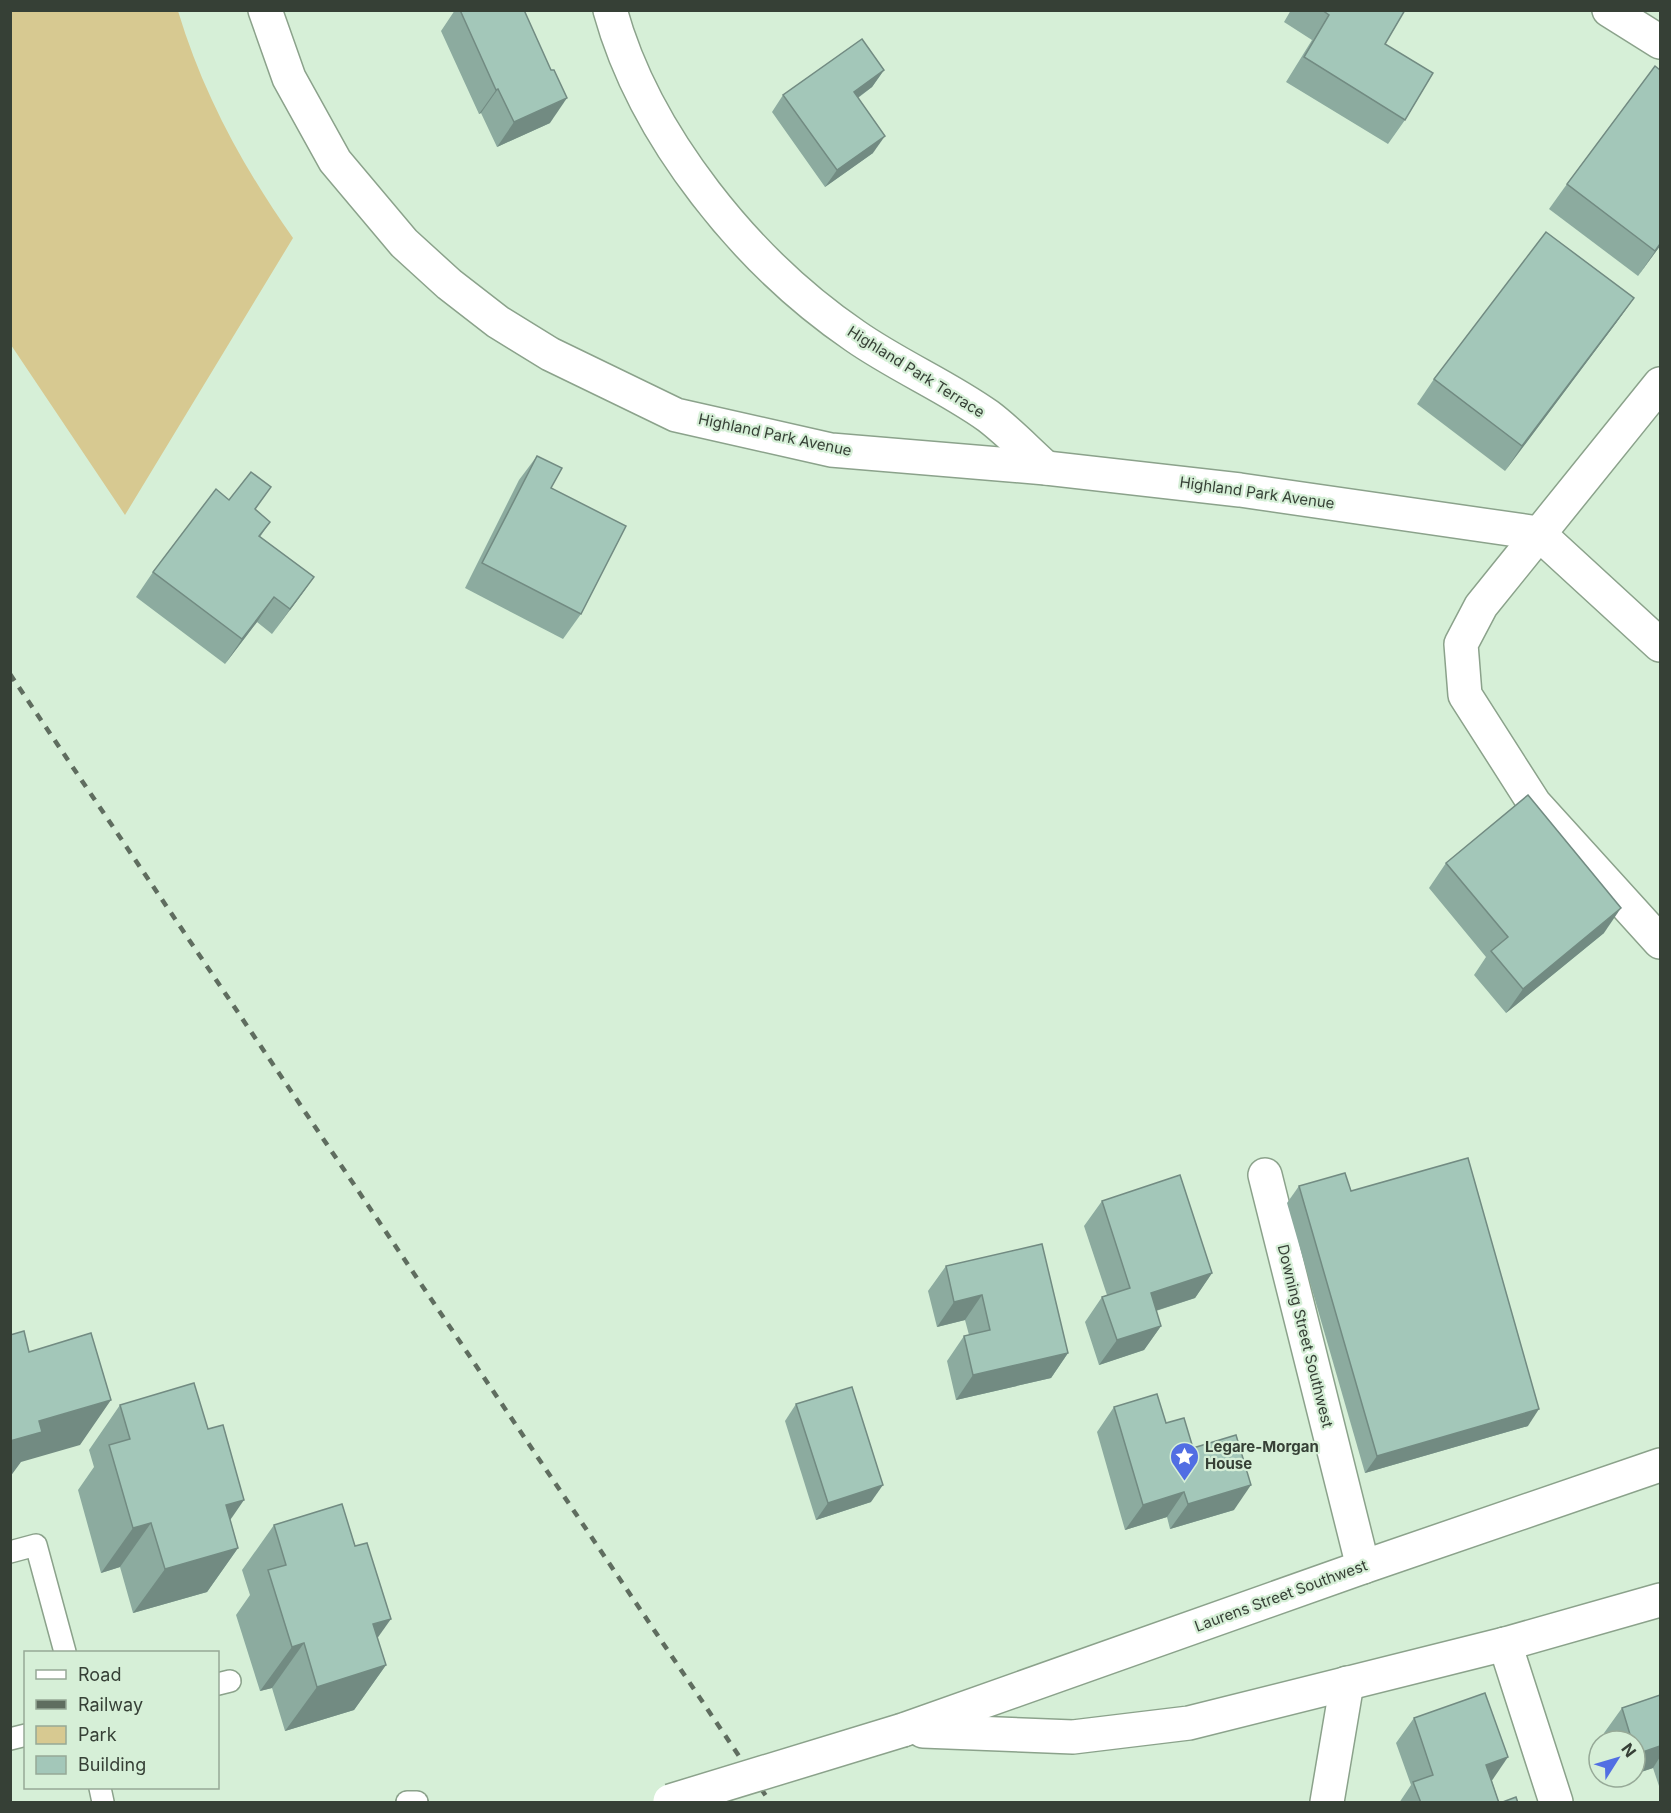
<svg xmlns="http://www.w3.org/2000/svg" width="1671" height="1813" viewBox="0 0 1671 1813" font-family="Inter,sans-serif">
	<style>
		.green { fill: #d7c991 }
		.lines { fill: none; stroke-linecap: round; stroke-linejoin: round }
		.service-casing { stroke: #8ba28b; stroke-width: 24 }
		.minor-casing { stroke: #8ba28b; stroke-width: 36 }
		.tertiary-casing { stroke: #8ba28b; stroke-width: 36 }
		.service { stroke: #fff; stroke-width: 21 }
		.minor { stroke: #fff; stroke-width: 33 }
		.tertiary { stroke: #fff; stroke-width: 33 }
		.rail { stroke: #5f6d5f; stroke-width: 4.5; stroke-dasharray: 8 8; stroke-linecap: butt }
		.tertiary-bridge-casing { stroke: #8ba28b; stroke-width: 36; stroke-linecap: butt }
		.tertiary-bridge { stroke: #fff; stroke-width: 33 }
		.wall { fill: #8cab9f }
		.shaded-wall { fill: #728b82 }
		.building { fill: #a3c7b9; stroke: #728b82; stroke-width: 1.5 }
		.labels { text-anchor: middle; stroke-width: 4.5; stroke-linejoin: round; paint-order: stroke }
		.street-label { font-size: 15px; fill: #364036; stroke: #d6efd7 }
		.poi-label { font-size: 15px; font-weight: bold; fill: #364036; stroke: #d6efd7; text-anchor: start }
	</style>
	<rect width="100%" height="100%" fill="#d6efd7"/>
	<!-- green -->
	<path class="green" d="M10,11H178C203,94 243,167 293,238L125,515L11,345Z"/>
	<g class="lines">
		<defs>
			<g id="service">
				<path d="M10,1552L36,1545L65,1652"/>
				<path d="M218,1684L230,1681"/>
				<path d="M10,1739L26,1735"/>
				<path d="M100,1788L103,1802"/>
				<path d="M407,1802H417"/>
			</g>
			<g id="minor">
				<path d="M265,10L289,78L335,161L404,243L449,284L498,322L550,354L676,415L831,450L1046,468L1240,490L1538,533"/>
				<path d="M610,10C645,137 748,263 855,336C898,366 946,386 988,416C1008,431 1027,451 1046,468"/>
				<path d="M1609,10L1660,42"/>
				<path d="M1660,384L1481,606L1461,644L1465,695L1534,803L1660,942"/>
				<path d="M1538,533L1660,645"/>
				<path d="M1265,1175L1363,1567"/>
				<path d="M1505,1644L1556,1802"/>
				<path d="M1327,1802L1347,1683"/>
			</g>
			<g id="tertiary">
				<path d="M903,1730L1363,1567L1660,1465"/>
				<path d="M923,1731L1073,1737L1189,1723L1505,1644L1660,1600"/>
			</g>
		</defs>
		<!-- service casing -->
		<use href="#service" class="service-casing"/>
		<!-- minor casing -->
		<use href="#minor" class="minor-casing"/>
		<!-- tertiary casing -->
		<use href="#tertiary" class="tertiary-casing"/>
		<!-- service -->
		<use href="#service" class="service"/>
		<!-- minor -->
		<use href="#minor" class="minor"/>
		<!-- tertiary -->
		<use href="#tertiary" class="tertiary"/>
		<!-- rail -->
		<path class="rail" d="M10,674L770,1802"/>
		<defs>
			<path id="tertiary-bridge" d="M670,1801L903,1730"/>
		</defs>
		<!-- tertiary-bridge casing -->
		<use href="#tertiary-bridge" class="tertiary-bridge-casing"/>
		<!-- tertiary-bridge -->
		<use href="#tertiary-bridge" class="tertiary-bridge"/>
	</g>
	<!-- wall -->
	<g class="wall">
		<path d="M455,10H524L550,123L497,147L481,113L479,114L441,31Z"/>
		<path d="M1291,10H1405L1385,44L1405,120L1388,144L1286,82L1312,40L1284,22Z"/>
		<path d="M884,70L872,87L858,98L873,153L825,187L772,112L783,95Z"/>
		<path d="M1567,184L1660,246L1638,276L1549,209Z"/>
		<path d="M1634,298L1616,323L1505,471L1417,404L1434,379Z"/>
		<path d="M537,456L581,614L563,639L465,588L519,480Z"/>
		<path d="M229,500L255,510L270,522L260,537L314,577L272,634L257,622L225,664L136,597L153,572Z"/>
		<path d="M1446,863L1604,933L1506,1013L1474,975L1486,957L1429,888Z"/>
		<path d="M1299,1186L1351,1191L1528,1426L1365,1473L1287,1203Z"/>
		<path d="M1102,1201L1212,1273L1195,1298L1156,1311L1161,1326L1144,1350L1099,1365L1085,1322L1102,1297L1107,1295L1084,1226Z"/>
		<path d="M946,1266L1068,1353L1051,1378L956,1400L947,1361L964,1336L969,1335L965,1320L937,1327L928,1291Z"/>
		<path d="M796,1404L871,1502L816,1520L785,1421Z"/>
		<path d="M120,1405L230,1520L238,1548L207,1592L133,1613L120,1567L101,1573L78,1490L94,1467L89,1450Z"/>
		<path d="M1114,1407L1166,1423L1234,1510L1170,1529L1167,1517L1125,1530L1097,1432Z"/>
		<path d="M274,1525L355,1546L377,1638L386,1665L354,1710L285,1731L272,1688L260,1691L236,1615L250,1595L242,1570Z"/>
		<path d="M1660,1695V1789L1653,1768L1635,1774V1741H1607L1604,1733L1622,1708Z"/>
		<path d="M1414,1718L1492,1781L1499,1803H1399L1411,1785L1396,1743Z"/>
	</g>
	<!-- shaded-wall -->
	<g class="shaded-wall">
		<path d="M884,70L872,87L842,109L854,92Z"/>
		<path d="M498,89L481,113L479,114L496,90Z"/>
		<path d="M567,98L550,123L497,147L514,122Z"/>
		<path d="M885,136L873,153L825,187L837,170Z"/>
		<path d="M1660,244V246L1638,276Z"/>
		<path d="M1634,298L1616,323L1505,471L1522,446Z"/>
		<path d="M314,577L296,602L272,634L290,609Z"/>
		<path d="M274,597L257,622L225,664L242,639Z"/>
		<path d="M1621,908L1604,933L1506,1013L1523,989Z"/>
		<path d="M1212,1273L1195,1298L1133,1318L1151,1293Z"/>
		<path d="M982,1295L965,1320L937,1327L954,1302Z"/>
		<path d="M1161,1326L1144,1350L1099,1365L1117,1340Z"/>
		<path d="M1068,1353L1051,1378L956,1400L973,1375Z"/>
		<path d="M111,1400L80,1445L21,1462L10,1477V1441L39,1421Z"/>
		<path d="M1539,1409L1528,1426L1365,1473L1377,1456Z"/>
		<path d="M883,1485L871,1502L816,1520L828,1503Z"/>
		<path d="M1251,1485L1234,1510L1170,1529L1188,1504Z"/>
		<path d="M1184,1492L1167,1517L1125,1530L1143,1505Z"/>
		<path d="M244,1500L213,1545L226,1505Z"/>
		<path d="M151,1523L120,1567L101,1573L133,1528Z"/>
		<path d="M238,1548L207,1592L133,1613L165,1569Z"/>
		<path d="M391,1619L359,1664L373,1624Z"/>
		<path d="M304,1643L272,1688L260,1691L292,1647Z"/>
		<path d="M386,1665L354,1710L285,1731L317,1687Z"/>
		<path d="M1660,1746V1757L1653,1768L1635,1774V1757L1637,1754Z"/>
		<path d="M1508,1757L1491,1782L1486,1765Z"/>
	</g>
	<!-- building -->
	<g class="building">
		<path d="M460,10H524L551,70H554L567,98L514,122L498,89L496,90Z"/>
		<path d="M1322,10H1405L1385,44L1433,73L1405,120L1304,57L1329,15Z"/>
		<path d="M862,39L884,70L854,92L885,136L837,170L783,95Z"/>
		<path d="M1655,66L1660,70V244L1655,251L1567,184Z"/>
		<path d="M1546,232L1634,298L1522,446L1434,379Z"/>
		<path d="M537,456L562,468L551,488L626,526L581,614L482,563Z"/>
		<path d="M251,472L271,487L255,509L270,522L259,536L314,577L290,609L274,597L242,639L153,572L216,489L229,500Z"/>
		<path d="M1528,795L1621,908L1523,989L1491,951L1508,937L1446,863Z"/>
		<path d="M1468,1158L1539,1409L1377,1456L1299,1186L1345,1173L1351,1191Z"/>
		<path d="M1180,1175L1212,1273L1151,1293L1161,1326L1117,1340L1102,1297L1130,1288L1102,1201Z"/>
		<path d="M1042,1244L1068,1353L973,1375L964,1336L990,1330L982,1295L954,1302L946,1266Z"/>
		<path d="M24,1331L29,1352L91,1333L111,1400L39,1421L42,1432L10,1441V1335Z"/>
		<path d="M194,1383L208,1429L223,1425L244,1500L226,1505L238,1548L165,1569L151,1523L133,1528L109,1445L130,1439L120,1405Z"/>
		<path d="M852,1387L883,1485L828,1503L796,1404Z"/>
		<path d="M1157,1394L1166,1423L1184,1418L1193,1448L1236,1435L1251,1485L1188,1504L1184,1492L1143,1505L1114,1407Z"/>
		<path d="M342,1504L355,1546L367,1543L391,1619L373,1624L386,1665L317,1687L304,1643L292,1647L268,1570L286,1565L274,1525Z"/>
		<path d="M1485,1693L1508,1757L1486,1765L1499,1803H1421L1413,1782L1433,1775L1414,1718Z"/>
		<path d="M1660,1695V1746L1637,1754L1635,1749V1741H1632L1622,1708Z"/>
		<path d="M1516,1797L1518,1803H1500Z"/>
	</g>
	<!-- icons -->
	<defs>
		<symbol id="sight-pin" viewBox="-11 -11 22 30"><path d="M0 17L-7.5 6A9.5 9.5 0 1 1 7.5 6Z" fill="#516ee3" stroke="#d6efd7"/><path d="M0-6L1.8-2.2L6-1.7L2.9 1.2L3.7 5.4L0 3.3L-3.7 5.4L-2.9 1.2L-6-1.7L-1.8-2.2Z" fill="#fff"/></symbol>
	</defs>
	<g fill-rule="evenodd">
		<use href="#sight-pin" x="1168" y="1440" width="33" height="45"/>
	</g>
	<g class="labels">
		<!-- street labels -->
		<g class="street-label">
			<text transform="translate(916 372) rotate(32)" y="5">Highland Park Terrace</text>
			<text transform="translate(775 435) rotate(12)" y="5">Highland Park Avenue</text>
			<text transform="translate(1257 493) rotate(8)" y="5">Highland Park Avenue</text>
			<text transform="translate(1305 1336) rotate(76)" y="5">Downing Street Southwest</text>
			<text transform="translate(1281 1596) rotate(-20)" y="5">Laurens Street Southwest</text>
		</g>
		<!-- poi labels -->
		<g class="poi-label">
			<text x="1205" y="1452">Legare-Morgan<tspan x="1205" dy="17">House</tspan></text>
		</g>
	</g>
	<!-- border -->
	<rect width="1671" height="1813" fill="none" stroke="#364036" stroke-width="24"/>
	<!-- legend -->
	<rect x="24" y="1651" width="195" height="138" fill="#d6efd7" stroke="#96a997" stroke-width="1.5"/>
	<rect x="36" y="1670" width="30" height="9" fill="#ffffff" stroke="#96a997" stroke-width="1.5"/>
	<text x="78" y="1681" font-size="18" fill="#364036">Road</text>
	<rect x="36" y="1700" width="30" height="9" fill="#5f6d5f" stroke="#96a997" stroke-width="1.5"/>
	<text x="78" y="1711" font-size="18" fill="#364036">Railway</text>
	<rect x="36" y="1726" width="30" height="18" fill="#d7c991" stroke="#96a997" stroke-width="1.5"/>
	<text x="78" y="1741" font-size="18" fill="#364036">Park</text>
	<rect x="36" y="1756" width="30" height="18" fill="#a3c7b9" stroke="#96a997" stroke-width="1.5"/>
	<text x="78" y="1771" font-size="18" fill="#364036">Building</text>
	<!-- north arrow -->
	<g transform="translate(1617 1759) rotate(53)"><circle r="28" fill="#d6efd7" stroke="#96a997" stroke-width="1.5"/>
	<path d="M0-4.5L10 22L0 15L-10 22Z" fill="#516ee3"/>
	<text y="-9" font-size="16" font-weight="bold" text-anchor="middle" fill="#364036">N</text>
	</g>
</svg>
